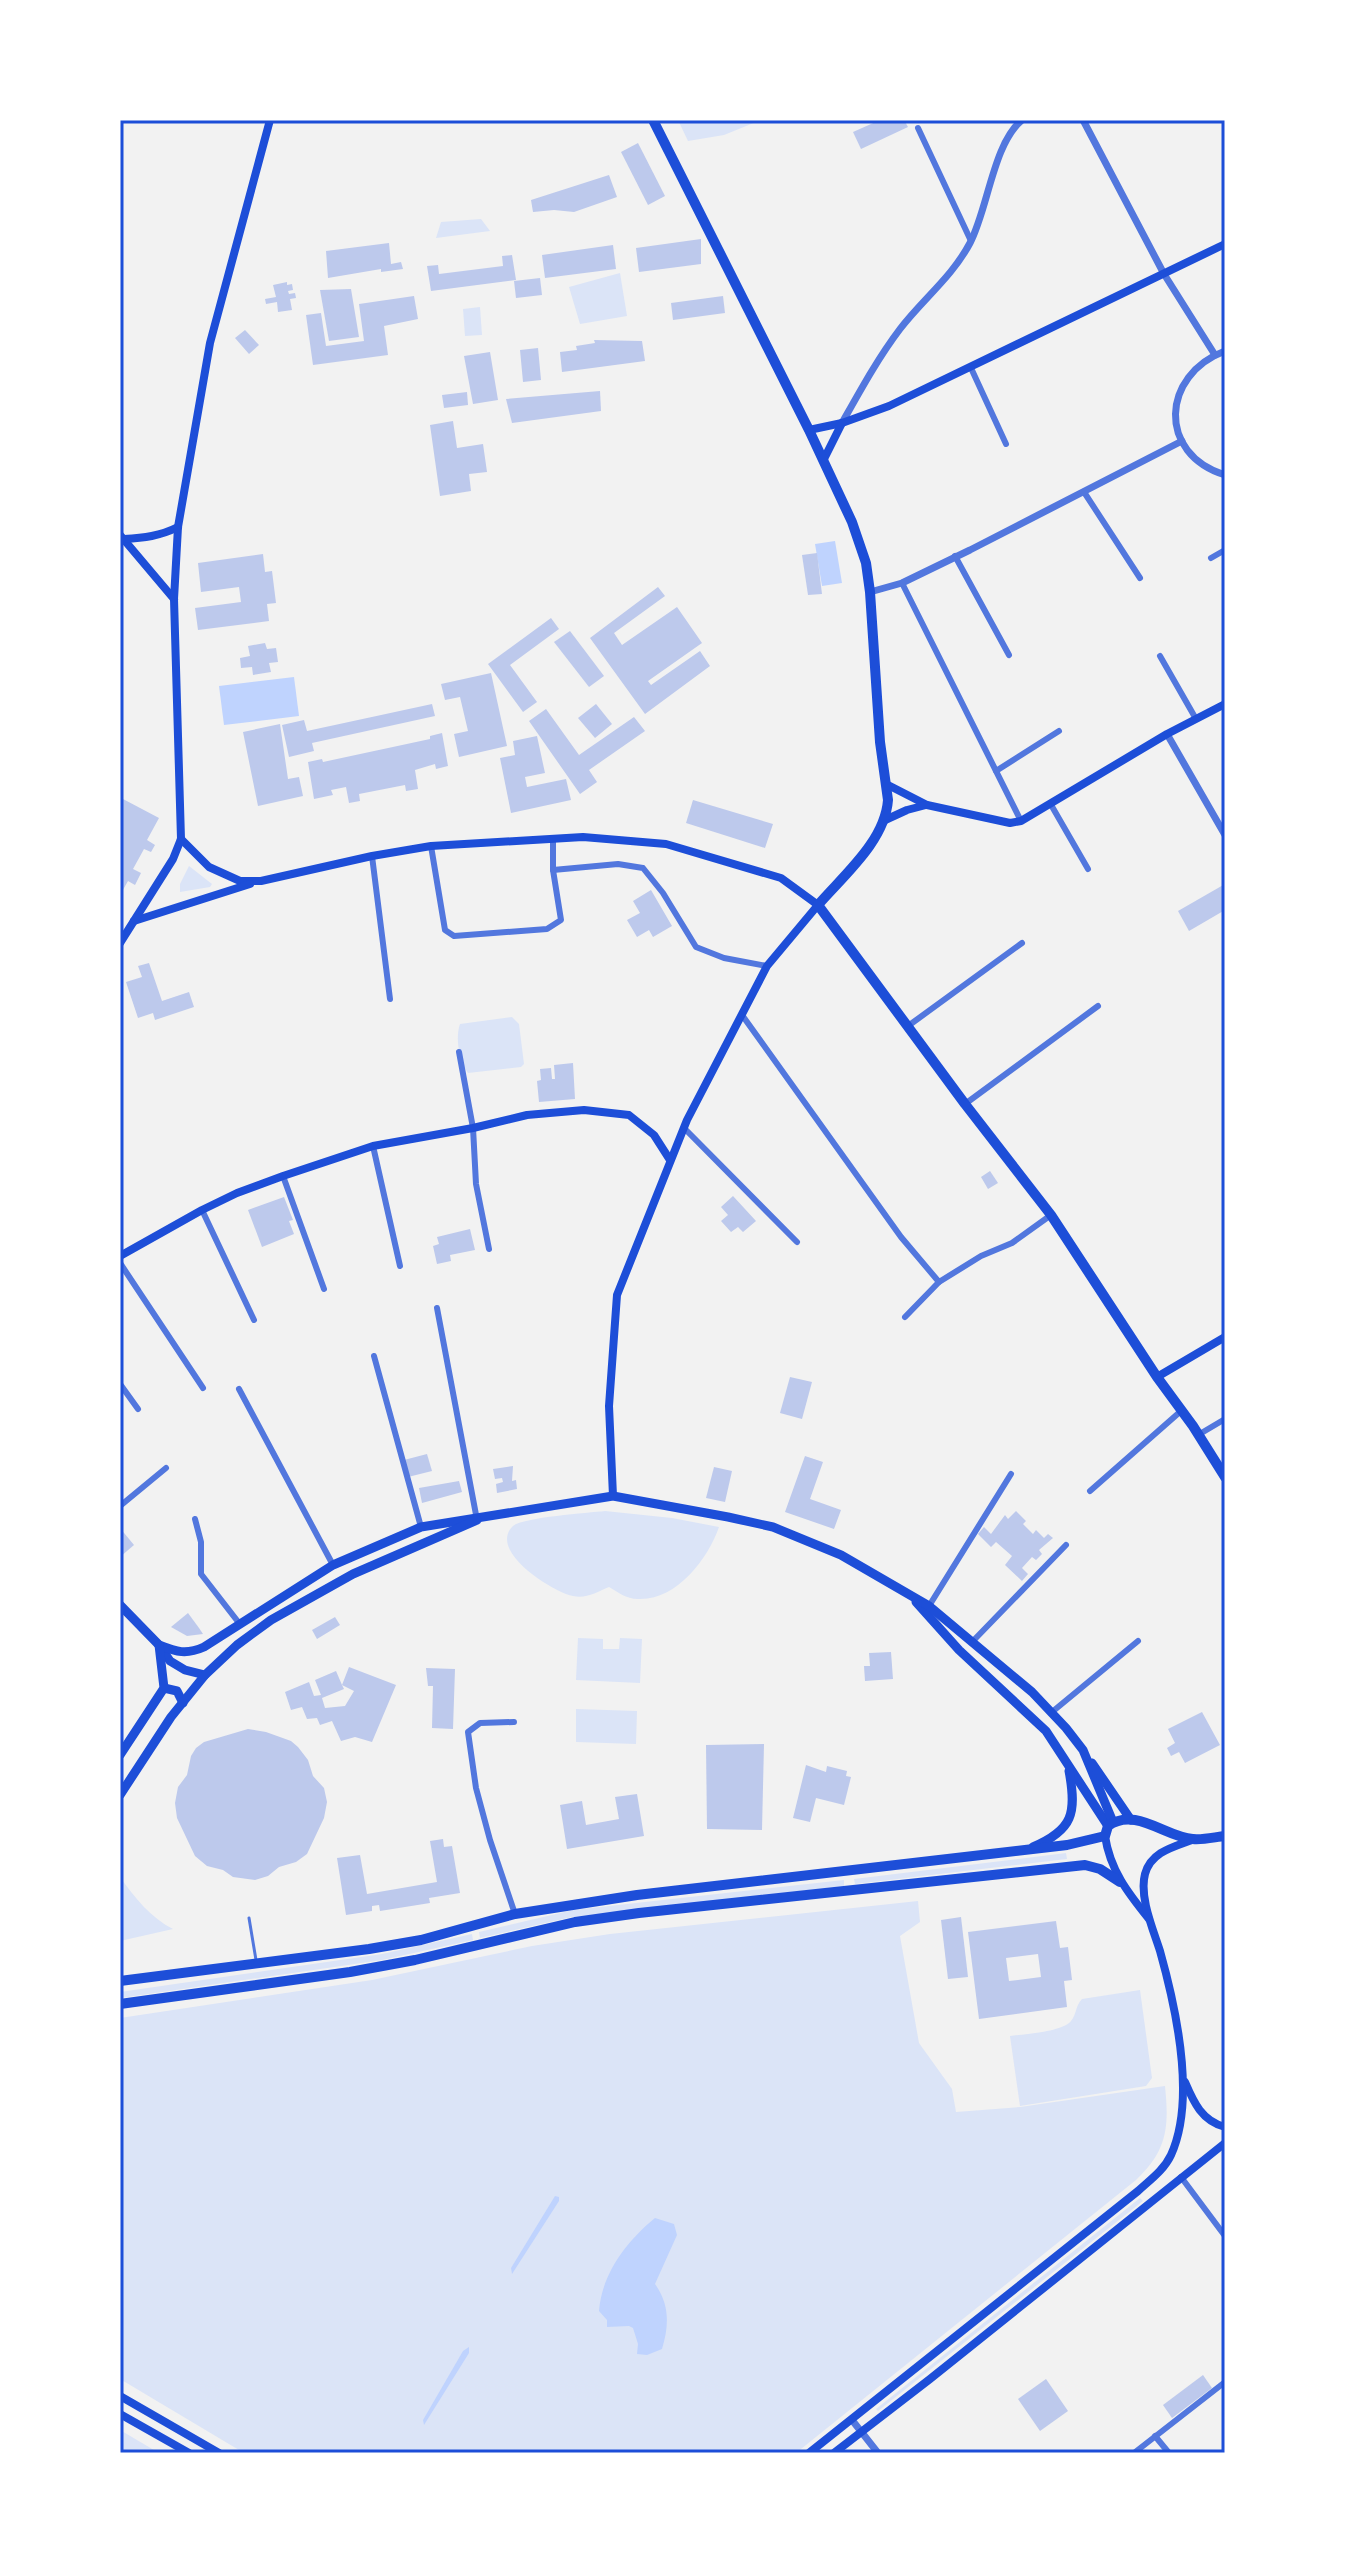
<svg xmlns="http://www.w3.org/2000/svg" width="1345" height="2573" viewBox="0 0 1345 2573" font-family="'Noto Serif',serif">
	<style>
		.green { fill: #dbe4f7 }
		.water { fill: #bfd3fe }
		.building { fill: #bdc9ec; fill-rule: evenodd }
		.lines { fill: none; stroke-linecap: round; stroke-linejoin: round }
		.service { stroke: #5277de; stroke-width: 3 }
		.minor { stroke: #5277de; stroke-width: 6 }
		.tertiary { stroke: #5277de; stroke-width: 7 }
		.secondary { stroke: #1d4ed8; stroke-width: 8 }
		.primary { stroke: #1d4ed8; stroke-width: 9 }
		.trunk { stroke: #1d4ed8; stroke-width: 10 }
		.neatline { fill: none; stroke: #1d4ed8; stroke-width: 3 }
	</style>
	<rect width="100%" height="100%" fill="#f2f2f2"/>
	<!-- green -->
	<g class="green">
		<path d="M678,120H761L724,135L688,141Z"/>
		<path d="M481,219L490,231L436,238L441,222Z"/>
		<path d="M620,273L627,316L580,324L569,287Z"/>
		<path d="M480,307L482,335L465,336L463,309Z"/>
		<path d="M189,866L212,884L210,887L180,892V884Z"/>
		<path d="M512,1017L519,1024L524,1064L521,1067L468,1073C459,1061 455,1038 460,1024Z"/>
		<path d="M605,1511L672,1518L719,1527C708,1559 676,1601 638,1599C626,1599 618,1592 609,1587C597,1592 586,1599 573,1596C553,1592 487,1551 513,1526C524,1517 588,1513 605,1511Z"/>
		<path d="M578,1638L603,1639V1649H619L620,1638L642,1639L640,1683L576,1680Z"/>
		<path d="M576,1709L637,1711L636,1744L576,1742Z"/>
		<path d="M1066,1853L1067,1859L855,1884L854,1879Z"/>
		<path d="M120,1877C134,1897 151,1918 173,1929L120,1941Z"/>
		<path d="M844,1880V1886L572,1917L480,1938L479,1932L573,1910Z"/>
		<path d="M918,1901L920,1922L900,1936L919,2043L952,2089L956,2112L1020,2107L1165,2086C1169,2126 1168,2150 1136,2180L796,2453H244L120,2379V2018L372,1980L532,1946L610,1934Z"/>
		<path d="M472,1934L473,1940L382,1960L121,1998L120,1992L382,1954Z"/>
		<path d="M1140,1990L1152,2078L1146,2086L1020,2106L1010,2036C1025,2034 1062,2032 1071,2021C1077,2014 1075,2006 1082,1999Z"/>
		<path d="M1140,2198L1143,2201L878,2411L876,2409Z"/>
		<path d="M120,2430L159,2453H120Z"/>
	</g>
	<!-- water -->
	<g class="water">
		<path d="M835,541L842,583L822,586L815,544Z"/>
		<path d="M294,677L299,716L224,725L219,686Z"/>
		<path d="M555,2196L559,2197V2201L512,2274L511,2268Z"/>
		<path d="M655,2218L674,2224L677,2235L655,2284C670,2305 669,2326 662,2349L647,2355L637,2354L638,2344L633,2328L629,2326L607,2327V2320L599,2311C602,2273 627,2241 655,2218Z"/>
		<path d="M469,2347V2353L424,2425L423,2420L463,2351Z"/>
	</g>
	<!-- building -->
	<g class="building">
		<path d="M880,120H904L908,127L861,149L853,132Z"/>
		<path d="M638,143L665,196L648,205L621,152Z"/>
		<path d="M609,175L617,197L574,212L554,210L533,212L531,200Z"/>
		<path d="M701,239V264L639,272L636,248Z"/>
		<path d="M389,243L391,264L401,262L403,269L381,272V269L328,278L326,251Z"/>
		<path d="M613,245L616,269L545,278L542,255Z"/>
		<path d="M512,255L516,280L431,291L427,266L438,265L439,274L503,266L502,256Z"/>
		<path d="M540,278L542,295L516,298L514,281Z"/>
		<path d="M287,282V285L292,284L293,290L288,291L289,294L295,293L296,298L290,299L292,310L278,312L277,302L266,304L265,299L276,297L273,285Z"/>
		<path d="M351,289L359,337L329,341L320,290Z"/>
		<path d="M414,296L418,319L384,326L388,355L313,365L306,315L321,313L326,346L364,341L359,304Z"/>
		<path d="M723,296L725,313L673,320L671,303Z"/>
		<path d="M245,330L259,345L249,354L235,338Z"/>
		<path d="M594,340L642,341L645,361L562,372L560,352L577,350L576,346L595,343Z"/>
		<path d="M538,348L541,380L523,382L520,350Z"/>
		<path d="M490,352L498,400L473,404L464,356Z"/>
		<path d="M600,391L601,411L512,423L506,399Z"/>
		<path d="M467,392L468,405L444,408L442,395Z"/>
		<path d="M453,421L457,448L483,444L487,472L469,474L471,491L440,496L430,425Z"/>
		<path d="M817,553L822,594L808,595L802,555Z"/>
		<path d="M263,554L265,572L272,571L276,603L267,604L269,621L198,630L195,608L241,602L239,587L201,592L198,563Z"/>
		<path d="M658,587L665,596L614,633L622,645L677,607L702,643L648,681L651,685L700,651L710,666L645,714L590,638Z"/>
		<path d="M551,618L559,629L510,665L537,702L523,712L488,664Z"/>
		<path d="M570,631L604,676L589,687L554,642Z"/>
		<path d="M265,643L267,649L276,648L278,662L269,663L271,672L253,675L252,667L241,668L240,658L250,656L248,646Z"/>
		<path d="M491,673L507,746L459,757L454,734L468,731L460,697L445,700L441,684Z"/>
		<path d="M432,704L435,716L312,743L314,751L289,757L282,725L304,720L307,731Z"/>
		<path d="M596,704L612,724L595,738L578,718Z"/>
		<path d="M546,709L579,755L634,717L645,731L589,770L597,782L580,794L529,721Z"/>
		<path d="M280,724L288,779L299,777L303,796L258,806L243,732Z"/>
		<path d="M442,733L448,766L436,769L435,764L415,770L418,789L406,791L405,785L359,794L360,801L349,803L346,787L331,790L333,795L314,799L308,762L322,759L323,762L430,739V736Z"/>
		<path d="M537,736L545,773L525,777L527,787L566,779L571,800L511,813L500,758L515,755L513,741Z"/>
		<path d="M123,799L159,818L147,840L155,845L151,852L144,849L133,869L141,873L135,885L128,881L120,895V805Z"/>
		<path d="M693,800L773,824L765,848L686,823Z"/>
		<path d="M1225,884V910L1189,931L1178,911Z"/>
		<path d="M651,890L672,926L653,937L649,930L637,937L627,920L640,913L633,901Z"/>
		<path d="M149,963L162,1001L189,992L194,1007L155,1020L153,1013L138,1018L126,982L142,977L138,966Z"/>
		<path d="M573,1063L575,1099L539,1102L537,1081L541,1080L540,1069L551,1068L552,1079H555L554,1065Z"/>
		<path d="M990,1171L998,1183L988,1189L981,1177Z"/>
		<path d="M733,1196L756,1221L743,1232L738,1227L731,1232L721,1221L728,1215L721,1207Z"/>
		<path d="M284,1197L293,1220L289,1221L294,1234L262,1247L248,1210Z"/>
		<path d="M470,1229L475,1250L450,1255L451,1261L437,1264L433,1246L439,1244L437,1237Z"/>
		<path d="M790,1377L812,1382L802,1419L780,1413Z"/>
		<path d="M427,1454L432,1471L408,1477L404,1460Z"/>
		<path d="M805,1456L823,1462L810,1499L841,1510L834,1529L785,1512Z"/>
		<path d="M513,1466L512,1481L516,1480L517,1489L497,1493L496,1484L503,1482L502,1478L495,1479L493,1469Z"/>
		<path d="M714,1467L732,1471L725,1502L706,1498Z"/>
		<path d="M459,1481L462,1492L422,1503L419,1488Z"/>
		<path d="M1016,1511L1026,1521L1023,1524L1033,1534L1036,1530L1044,1538L1048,1534L1053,1538L1039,1550L1042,1554L1036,1560L1032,1557L1022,1568L1028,1574L1022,1581L1005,1565L1012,1556L996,1542L991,1547L978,1534L984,1527L991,1534L1005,1515L1008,1519Z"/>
		<path d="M120,1528L134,1545L120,1557Z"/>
		<path d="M188,1613L199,1628L203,1634L187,1636L171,1627Z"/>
		<path d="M335,1617L340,1625L317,1639L312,1630Z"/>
		<path d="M891,1652L893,1679L865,1681L864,1666H870L869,1653Z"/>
		<path d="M349,1667L396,1685L372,1742L355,1737L341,1741L332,1721L320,1725L317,1718L307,1719L302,1707L291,1710L285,1692L309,1682L314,1696L321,1695L315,1680L336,1671L342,1685L344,1689L322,1698L325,1708L345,1706L354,1691L342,1685Z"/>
		<path d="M426,1668L455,1669L453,1729L432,1728L433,1686H428Z"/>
		<path d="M1202,1712L1220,1745L1185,1763L1179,1752L1171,1756L1167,1748L1175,1743L1168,1729Z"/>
		<path d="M248,1729L266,1732L291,1741L298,1747L308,1760L313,1776L324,1788L327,1802L324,1818L307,1854L296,1862L279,1867L268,1876L255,1880L233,1877L223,1870L207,1866L195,1856L177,1818L175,1803L178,1787L187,1775L191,1756L196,1748L204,1742Z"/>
		<path d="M764,1744L762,1830L707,1829L706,1745Z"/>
		<path d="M806,1765L826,1772L827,1766L847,1771L846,1776L851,1777L844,1805L816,1798L810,1822L793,1818Z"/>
		<path d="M637,1794L644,1836L567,1849L560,1805L582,1801L586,1825L619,1819L615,1797Z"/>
		<path d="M443,1839L444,1847L452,1846L460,1893L429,1898L430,1903L380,1911L379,1905L372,1906V1911L346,1915L337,1858L360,1855L367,1894L437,1882L430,1841Z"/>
		<path d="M961,1917L968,1977L948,1979L941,1920Z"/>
		<path d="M1056,1921L1060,1948L1068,1947L1072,1980L1064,1981L1067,2007L979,2019L968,1932ZM1038,1954L1041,1977L1009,1981L1006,1958Z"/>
		<path d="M1203,2375L1212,2388L1172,2418L1163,2405Z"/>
		<path d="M1046,2379L1068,2411L1040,2431L1018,2399Z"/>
	</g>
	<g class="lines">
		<!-- service -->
		<path class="service" d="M249,1918L256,1960"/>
		<!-- minor -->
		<g class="minor">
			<path d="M918,128L971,241"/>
			<path d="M971,368L1006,444"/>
			<path d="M1084,492L1140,578"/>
			<path d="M955,556L1009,655"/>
			<path d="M1211,558L1225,550"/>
			<path d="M902,583L1021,821"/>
			<path d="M1160,656L1196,719"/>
			<path d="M996,771L1059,731"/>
			<path d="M1050,803L1088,869"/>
			<path d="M431,846L445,930L454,936L547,929L561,920L553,870V838"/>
			<path d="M372,856L390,999"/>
			<path d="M553,870L618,864L643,868L663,893L696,947L724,958L767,966"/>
			<path d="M742,1015L901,1237L939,1282L981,1256L1012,1243L1051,1215"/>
			<path d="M908,1026L1022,943"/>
			<path d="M459,1052L473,1128L476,1184L489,1249"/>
			<path d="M965,1104L1098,1006"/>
			<path d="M684,1128L797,1242"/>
			<path d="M373,1146L400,1266"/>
			<path d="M283,1176L324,1289"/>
			<path d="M202,1210L254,1320"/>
			<path d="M120,1263L203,1388"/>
			<path d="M437,1308L477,1520"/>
			<path d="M905,1317L939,1282"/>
			<path d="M374,1356L421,1527"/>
			<path d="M120,1384L138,1409"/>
			<path d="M239,1389L333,1565"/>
			<path d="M1198,1435L1225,1419"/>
			<path d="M1090,1491L1181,1411"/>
			<path d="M120,1506L166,1468"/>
			<path d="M195,1519L201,1542V1574L239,1623"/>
			<path d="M929,1606L1011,1474"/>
			<path d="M973,1641L1066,1545"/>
			<path d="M1052,1712L1138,1641"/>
			<path d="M514,1722L480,1723L468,1732L476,1788L490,1840L515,1914"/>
			<path d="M1181,2177L1225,2236"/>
			<path d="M1155,2436L1169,2453"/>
			<path d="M1134,2453L1225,2382"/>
		</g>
		<!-- tertiary -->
		<g class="tertiary">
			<path d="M1083,120L1164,274L1215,355"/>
			<path d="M1225,351C1161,375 1157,454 1225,475"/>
			<path d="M842,423C860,391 878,358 900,329C923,299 952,277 970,243C988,209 993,144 1022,120"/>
			<path d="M870,592L902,583L970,550L1182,441"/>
			<path d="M1167,734L1225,835"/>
			<path d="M852,2420L878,2453"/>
		</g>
		<!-- secondary -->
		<g class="secondary">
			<path d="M809,430L842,423L889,406L1225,244"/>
			<path d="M824,459L842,423"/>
			<path d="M120,535L174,599"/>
			<path d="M124,539C144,538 160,536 178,527"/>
			<path d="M886,784L927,805L1010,823L1021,821L1167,734L1225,704"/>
			<path d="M883,821L907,810L926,805"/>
			<path d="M181,839L209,867L240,881H261L372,856L431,846L583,837L666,844L781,878L818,905L767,966L687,1120L617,1295L609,1406L613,1496"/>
			<path d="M134,921L250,884"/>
			<path d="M120,943L173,859L181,839L174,599L178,527L210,343L270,120"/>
			<path d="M120,1256L202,1210L237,1193L283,1176L373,1146L473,1128L527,1115L584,1110L629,1115L654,1135L670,1160"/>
			<path d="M1157,1377L1225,1337"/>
			<path d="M1105,1836C1110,1870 1128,1893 1149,1919"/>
			<path d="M1185,2082C1194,2103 1202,2121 1225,2127"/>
			<path d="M120,2396L219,2453"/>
			<path d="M120,2414L189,2453"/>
			<path d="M809,2453L1138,2191C1150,2180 1164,2170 1171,2155C1196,2100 1176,2008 1160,1951C1153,1929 1139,1897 1145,1874C1151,1852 1173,1847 1192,1840"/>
			<path d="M834,2453L930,2379L1225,2143"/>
		</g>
		<!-- primary -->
		<g class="primary">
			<path d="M916,1602L959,1650L1046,1731L1108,1826"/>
			<path d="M120,1605L159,1645L170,1661L185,1670L205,1675"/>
			<path d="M159,1645C177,1652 186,1655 204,1647L333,1565L421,1527L613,1496L728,1517L773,1527L841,1555L929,1606L1032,1692L1066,1728L1083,1750L1113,1822"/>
			<path d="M164,1688L177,1691L183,1703"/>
			<path d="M120,1755L164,1688L159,1645"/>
			<path d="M1092,1763L1131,1820"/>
			<path d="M120,1795L171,1717L205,1675L237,1645L271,1620L353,1574L477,1520"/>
			<path d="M1033,1847C1073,1830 1077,1813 1069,1771"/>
		</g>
		<!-- trunk -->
		<g class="trunk">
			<path d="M653,120L809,430L852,522L866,563L870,592L880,742L888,800C885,841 844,875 818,905L965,1104L1051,1215L1157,1377L1193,1426L1225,1477"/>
			<path d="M120,1981L369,1949L421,1940L515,1914L637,1895L1067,1845L1105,1836L1108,1826C1135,1806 1167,1838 1193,1839C1203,1840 1215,1837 1225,1836"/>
			<path d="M120,2004L350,1972L415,1960L575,1922L639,1913L1085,1865L1100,1869L1120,1882"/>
		</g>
	</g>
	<!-- border -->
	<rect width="1345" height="2573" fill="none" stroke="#ffffff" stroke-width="244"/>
	<rect x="122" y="122" width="1101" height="2329" class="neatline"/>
</svg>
